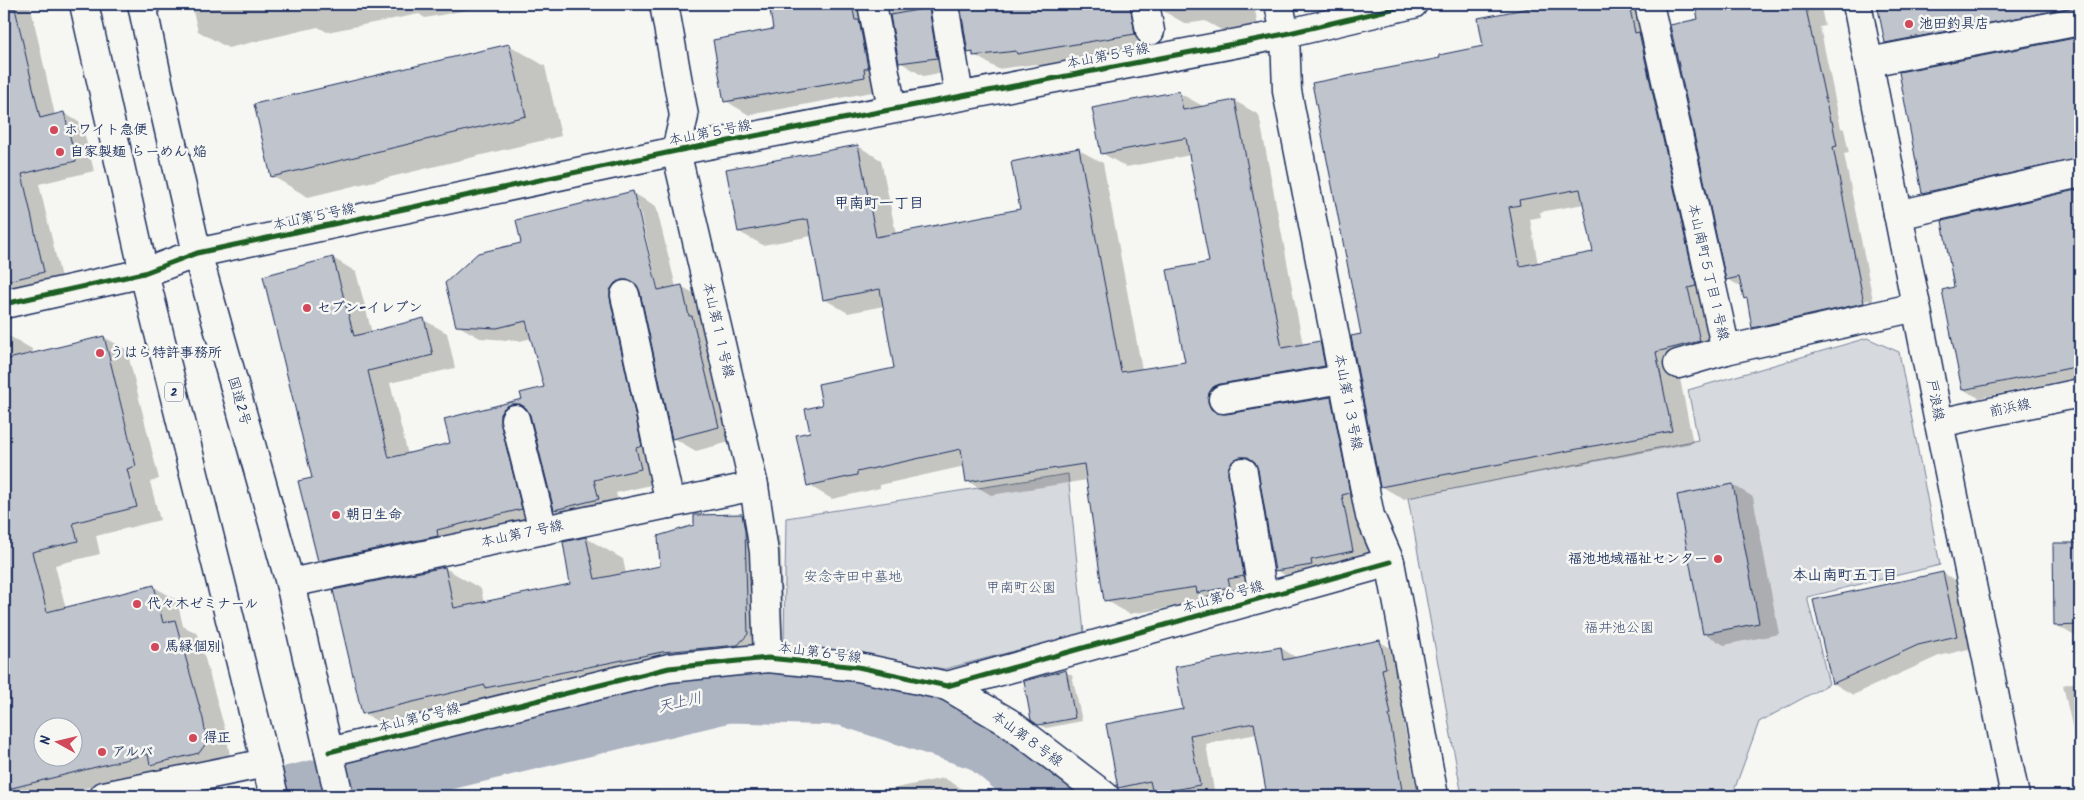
<svg xmlns="http://www.w3.org/2000/svg" width="2084" height="800" viewBox="0 0 2084 800" font-family="Kalam,'Klee One',sans-serif">
  <style>
    .green { fill: #d6d9dd; stroke: #78849e }
    .shadow { fill: #0003; fill-rule: evenodd }
    .lines { fill: none; stroke-linecap: round; stroke-linejoin: round }
    .river { stroke: #abb2c0; stroke-width: 61 }
    .building { fill: #c0c4cd; stroke: #1b2f5e; fill-rule: evenodd }
    .minor-casing { stroke: #1b2f5e; stroke-width: 31 }
    .highway-casing { stroke: #1b2f5e; stroke-width: 31 }
    .minor { stroke: #f6f6f2; stroke-width: 28 }
    .highway { stroke: #f6f6f2; stroke-width: 28 }
    .cycleway-casing { stroke: #f6f6f2; stroke-width: 8 }
    .cycleway { stroke: #1b5e20; stroke-width: 5 }
    .poi-dot { fill: #d1495b; stroke: #f6f6f2; stroke-width: 2 }
    .labels { text-anchor: middle; dominant-baseline: central; stroke-width: 5; stroke-linejoin: round; paint-order: stroke }
    .shield { fill: #f6f6f2; stroke: #5d6b8a; stroke-width: 1 }
    .shield-label { font-size: 12px; font-weight: bold; fill: #1b2f5e }
    .poi-label { font-size: 14px; font-weight: bold; fill: #1b2f5e; stroke: #f6f6f2; text-anchor: start }
    .street-label { font-size: 14px; fill: #1b2f5e; stroke: #f6f6f2 }
    .park-label { font-size: 14px; fill: #405177; stroke: #f6f6f2 }
    .neighbourhood-label { font-size: 15px; font-weight: bold; fill: #1b2f5e; stroke: #f6f6f2 }
    .water-label { font-size: 15px; font-style: italic; fill: #46567b; stroke: #f6f6f2 }
  </style>
  <rect width="100%" height="100%" fill="#f6f6f2"/>
  <filter id="ink" filterUnits="userSpaceOnUse"><feTurbulence type="fractalNoise" baseFrequency=".02" numOctaves="2"/><feDisplacementMap in="SourceGraphic" scale="10" xChannelSelector="R" yChannelSelector="G"/><feConvolveMatrix kernelMatrix="1 2 1 2 8 2 1 2 1" color-interpolation-filters="sRGB"/></filter>
  <g filter="url(#ink)">
    <g class="green">
      <polygon points="1867,338 1899,352 1940,565 1807,597 1829,684 1759,722 1732,796 1462,796 1408,498 1698,440 1688,390"/>
      <polygon points="1068,474 1084,633 945,669 862,657 784,643 786,518"/>
    </g>
    <g class="shadow">
      <polygon points="4,4 30,4 55,115 64,113 82,124 94,171 39,184 62,282 4,295"/>
      <polygon points="191,4 471,4 472,9 425,18 419,14 327,32 318,27 228,48 198,31"/>
      <polygon points="770,4 888,4 885,5 888,89 749,115 726,101 775,30"/>
      <polygon points="889,4 960,4 957,5 959,70 923,76 900,62"/>
      <polygon points="961,4 1161,4 1158,5 1152,21 1157,47 1041,66 1036,64 998,69 969,52"/>
      <polygon points="1161,4 1254,4 1258,27 1227,33 1205,21 1186,24 1163,11"/>
      <path d="M1557,4H1647L1721,353L1677,364L1693,443L1403,499L1381,486L1362,335L1441,59L1484,47L1479,19ZM1584,204L1594,253L1538,264L1530,219L1541,217L1540,212Z"/>
      <path d="M1696,4H1820L1825,26L1820,27L1841,128L1844,129L1849,153L1844,154L1875,310L1766,334L1754,327L1748,300L1745,298L1742,286H1740L1727,279ZM1869,300L1870,303L1762,327V324Z"/>
      <polygon points="1879,4 2080,4 2080,16 1901,51 1886,42"/>
      <polygon points="2080,38 2080,168 1939,201 1924,193 1901,73"/>
      <polygon points="509,45 545,66 561,136 308,197 272,176"/>
      <polygon points="1179,93 1203,106 1235,101 1259,115 1303,345 1320,343 1343,356 1348,379 1232,407 1231,415 1331,398 1354,412 1376,564 1300,584 1276,570 1260,472 1252,480 1267,590 1214,601 1129,614 1106,600 1087,480 991,495 967,481 965,466 880,485 880,488 832,499 808,485 811,433 824,406 895,369 884,306 848,313 824,299 812,236 763,245 739,232 858,146 881,160 896,234 1022,210 1079,150 1103,163 1142,370 1186,363 1211,263 1191,155 1126,167 1102,153"/>
      <polygon points="2080,190 2080,377 1979,398 1964,390 1956,288 1943,222"/>
      <path d="M633,193L656,206L676,287L681,286L704,299L741,439L696,451L673,438L642,294L638,296L664,482L616,493L621,512L578,523L555,510L532,418L527,421L544,522L342,574L319,560L314,479L333,258L356,272L372,333L424,320L447,333L455,368L390,383L408,455L451,444L446,420L523,400L546,388L532,338L520,341L480,338L457,325L523,244ZM636,208H639L660,296L658,297Z"/>
      <path d="M9,336L32,349L33,354L104,337L127,350L159,479L150,482L160,520L96,536L100,554L55,565L66,609L154,587L177,600L183,626L198,634L226,733L230,756L222,766L175,778L160,770L53,796H4V337ZM42,728H72V758H42Z"/>
      <polygon points="1733,485 1753,497 1779,634 1724,645 1704,633"/>
      <polygon points="742,515 779,536 781,553 784,655 399,734 363,713 445,568 481,589 484,603 572,585 586,538 623,559 626,574 661,567"/>
      <polygon points="2054,544 2080,544 2080,639 2056,625"/>
      <polygon points="1943,573 1963,585 1977,647 1939,656 1853,695 1833,683"/>
      <polygon points="1380,642 1396,651 1407,724 1404,724 1416,786 1420,789 1421,796 1268,796 1257,734 1206,744 1215,796 1154,796 1154,792 1135,796 1119,787 1184,710 1281,648 1297,658"/>
      <polygon points="1065,672 1072,675 1082,721 1046,728 1038,724"/>
      <polygon points="2080,681 2080,763 2063,685"/>
      <polygon points="944,778 969,793 969,796 858,796"/>
    </g>
    <g class="lines">
      <polyline class="river" points="293,796 727,692 844,695 984,741 1051,796"/>
    </g>
    <g class="building">
      <polygon points="769,4 852,4 855,20 859,20 868,68 864,69 865,77 724,102 713,40 773,29"/>
      <polygon points="960,4 1130,4 1135,34 1017,54 1016,51 973,56 973,52 968,53"/>
      <path d="M1551,4H1629L1635,33L1639,32L1696,286L1688,288L1700,341L1656,352L1672,431L1380,487L1351,336L1361,334L1312,83L1440,58L1439,55L1483,46L1478,18ZM1580,189L1593,252L1520,266L1509,207L1520,205L1519,200Z"/>
      <polygon points="1695,4 1805,4 1830,121 1832,121 1837,146 1833,147 1864,303 1752,328 1747,298 1744,299 1739,277 1726,280 1670,25 1698,19"/>
      <polygon points="1877,4 2080,4 2080,6 1885,43"/>
      <polygon points="15,8 40,118 64,112 76,161 22,174 44,272 4,282 4,9"/>
      <polygon points="929,8 937,58 899,63 890,15"/>
      <polygon points="2080,37 2080,158 1922,193 1899,72"/>
      <polygon points="509,44 526,116 271,177 254,104"/>
      <polygon points="1179,91 1183,110 1235,100 1282,348 1320,341 1325,366 1220,384 1213,387 1209,393 1208,402 1211,409 1217,413 1226,414 1331,397 1350,493 1342,495 1353,551 1311,560 1312,565 1275,571 1258,470 1255,462 1248,457 1240,457 1234,460 1229,466 1228,474 1244,576 1228,579 1230,587 1197,593 1196,587 1104,601 1084,464 966,482 961,449 857,472 857,475 807,486 796,435 810,432 805,409 822,405 818,384 894,368 880,289 823,300 808,219 738,232 726,169 858,145 876,237 1020,209 1011,162 1079,148 1121,372 1185,362 1167,270 1209,262 1186,138 1101,154 1092,108"/>
      <polygon points="2080,189 2080,366 1962,390 1942,290 1954,287 1942,221"/>
      <polygon points="633,191 658,290 682,285 689,316 692,316 719,427 672,439 640,292 637,285 630,280 621,280 615,283 610,290 610,298 642,446 636,448 641,469 594,480 599,499 554,510 530,415 526,408 520,404 511,404 504,408 500,414 500,422 522,509 437,530 438,536 318,561 298,481 312,478 263,276 333,257 354,336 424,318 433,355 368,371 389,458 450,443 444,419 522,399 520,393 544,387 526,321 497,328 456,326 445,283 478,253 521,243 516,220"/>
      <path d="M104,336L136,466L127,469L137,507L73,523L78,541L32,552L47,612L154,585L163,623L175,620L203,719L207,742L199,753L150,765L148,754L4,790V360ZM42,728H72V758H42Z"/>
      <polygon points="1733,484 1759,623 1703,634 1677,495"/>
      <polygon points="742,514 745,531 748,634 738,645 662,652 485,688 485,685 362,714 333,590 445,567 454,608 570,584 563,542 586,537 595,579 660,566 658,536 694,525 694,515"/>
      <polygon points="2053,543 2080,543 2080,625 2054,626"/>
      <polygon points="1943,572 1957,636 1918,645 1832,684 1813,600"/>
      <polygon points="1380,640 1386,668 1382,669 1391,715 1389,715 1403,796 1267,796 1254,723 1190,735 1200,785 1153,794 1150,781 1118,788 1106,724 1183,709 1175,667 1281,647 1283,660"/>
      <polygon points="1066,670 1075,718 1038,725 1031,720 1024,681"/>
    </g>
    <g class="lines">
      <g class="minor-casing">
        <g id="minor">
          <polyline points="664,4 684,116 676,151 754,486 764,552 768,658"/>
          <polyline points="872,4 892,109"/>
          <polyline points="944,4 959,96"/>
          <polyline points="1145,4 1150,31"/>
          <polyline points="1279,4 1285,34 1287,91 1370,516 1390,562 1434,796"/>
          <polyline points="1649,4 1726,350 1916,307"/>
          <polyline points="1857,4 1939,423 2015,796"/>
          <polyline points="1869,62 2080,21"/>
          <polyline points="1898,215 2080,173"/>
          <polyline points="625,295 670,504"/>
          <polyline points="4,304 144,273 197,253 676,151 1285,34 1413,4"/>
          <polyline points="1678,364 1726,350"/>
          <polyline points="1223,399 1343,379"/>
          <polyline points="515,419 543,530"/>
          <polyline points="1939,423 2080,393"/>
          <polyline points="1243,472 1263,597"/>
          <polyline points="290,583 754,486"/>
          <polyline points="947,686 1008,722 1105,796"/>
          <polyline points="329,752 669,668 768,658 858,667 947,686 1390,562"/>
          <polyline points="104,796 266,763"/>
        </g>
      </g>
      <g class="highway-casing">
        <g id="highway">
          <polyline points="84,4 144,273 274,796"/>
          <polyline points="142,4 160,91 197,253 290,583 339,796"/>
        </g>
      </g>
      <use href="#minor" class="minor"/>
      <use href="#highway" class="highway"/>
      <g class="cycleway-casing">
        <g id="cycleway">
          <polyline points="4,304 144,273 197,253 676,151 1285,34 1413,4"/>
          <polyline points="329,752 669,668 768,658 858,667 947,686 1390,562"/>
        </g>
      </g>
      <use href="#cycleway" class="cycleway"/>
    </g>
  </g>
  <g class="poi-dot">
    <circle cx="1909" cy="24" r="5"/>
    <circle cx="54" cy="130" r="5"/>
    <circle cx="60" cy="152" r="5"/>
    <circle cx="307" cy="308" r="5"/>
    <circle cx="100" cy="353" r="5"/>
    <circle cx="336" cy="515" r="5"/>
    <circle cx="1718" cy="559" r="5"/>
    <circle cx="137" cy="604" r="5"/>
    <circle cx="155" cy="647" r="5"/>
    <circle cx="193" cy="738" r="5"/>
    <circle cx="102" cy="752" r="5"/>
  </g>
  <g class="labels">
    <rect class="shield" x="165" y="382.5" width="18" height="19" rx="4"/>
    <g class="shield-label">
      <text x="174" y="392">2</text>
    </g>
    <g class="poi-label">
      <text x="1919" y="24">池田釣具店</text>
      <text x="64" y="130">ホワイト急便</text>
      <text x="70" y="152">自家製麺 らーめん 焔</text>
      <text x="317" y="308">セブン-イレブン</text>
      <text x="110" y="353">うはら特許事務所</text>
      <text x="346" y="515">朝日生命</text>
      <text x="1708" y="559" text-anchor="end">福池地域福祉センター</text>
      <text x="147" y="604">代々木ゼミナール</text>
      <text x="165" y="647">馬縁個別</text>
      <text x="203" y="738">得正</text>
      <text x="112" y="752">アルバ</text>
    </g>
    <g class="street-label">
      <text transform="translate(1108 56) rotate(-11)">本山第５号線</text>
      <text transform="translate(710 133) rotate(-11)">本山第５号線</text>
      <text transform="translate(314 217) rotate(-12)">本山第５号線</text>
      <text transform="translate(1708 272) rotate(77)">本山南町５丁目１号線</text>
      <text transform="translate(718 330) rotate(77)">本山第１１号線</text>
      <text transform="translate(1935 400) rotate(79)">戸浪線</text>
      <text transform="translate(239 401) rotate(74)">国道2号</text>
      <text transform="translate(1348 402) rotate(79)">本山第１３号線</text>
      <text transform="translate(2010 408) rotate(-12)">前浜線</text>
      <text transform="translate(522 534) rotate(-12)">本山第７号線</text>
      <text transform="translate(1223 597) rotate(-16)">本山第６号線</text>
      <text transform="translate(820 653) rotate(7)">本山第６号線</text>
      <text transform="translate(419 718) rotate(-14)">本山第６号線</text>
      <text transform="translate(1027 739) rotate(36)">本山第８号線</text>
    </g>
    <g class="park-label">
      <text x="853" y="577">安念寺田中墓地</text>
      <text x="1021" y="588">甲南町公園</text>
      <text x="1619" y="628">福井池公園</text>
    </g>
    <g class="neighbourhood-label">
      <text x="879" y="204">甲南町一丁目</text>
      <text x="1845" y="576">本山南町五丁目</text>
    </g>
    <g class="water-label">
      <text transform="translate(680 703) rotate(-13)">天上川</text>
    </g>
  </g>
  <rect width="2084" height="800" fill="none" stroke="#f6f6f2" stroke-width="20"/>
  <rect x="10" y="10" width="2064" height="780" fill="none" stroke="#1b2f5e" stroke-width="2" filter="url(#ink)"/>
  <g transform="translate(58 742) rotate(278)"><circle r="24" fill="#f6f6f2" stroke="#9ea6b7"/>
  <path d="M0-4L9 19L0 12L-9 19Z" fill="#d1495b"/>
  <text y="-8" font-size="14" font-weight="bold" text-anchor="middle" fill="#1b2f5e">N</text>
  </g>
</svg>
